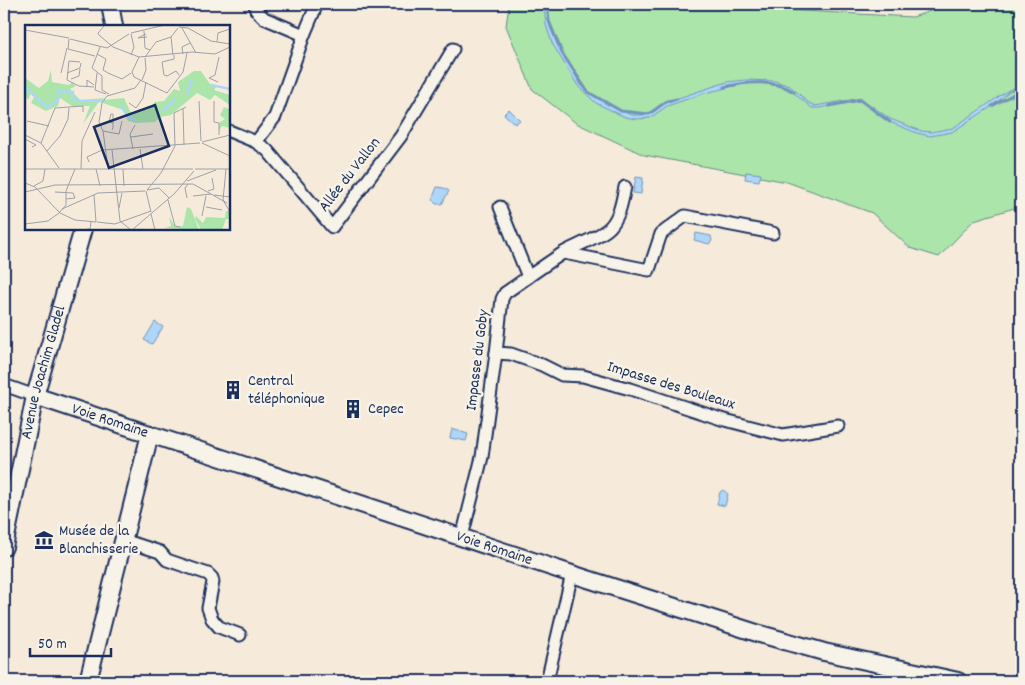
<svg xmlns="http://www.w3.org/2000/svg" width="1025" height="685" viewBox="0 0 1025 685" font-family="Dekko,sans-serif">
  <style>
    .green { fill: #abe5aa; stroke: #638a84 }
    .water { fill: #aed6f8; stroke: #7393ba }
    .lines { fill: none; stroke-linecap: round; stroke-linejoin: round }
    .stream { stroke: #7393ba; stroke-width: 3 }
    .street-casing { stroke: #1b2f5e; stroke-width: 15 }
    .secondary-casing { stroke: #1b2f5e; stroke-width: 20 }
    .street { stroke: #f7f3e8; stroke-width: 11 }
    .secondary { stroke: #f7f3e8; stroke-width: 16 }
    .labels { text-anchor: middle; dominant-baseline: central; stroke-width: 5; stroke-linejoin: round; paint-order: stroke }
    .street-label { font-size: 16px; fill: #1b2f5e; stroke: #f7f3e8 }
    .poi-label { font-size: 16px; fill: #1b2f5e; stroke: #f7f3e8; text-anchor: start }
    .inset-river { fill: none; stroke: #aed6f8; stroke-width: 2.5 }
    .inset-road { fill: none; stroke: #9ea0a8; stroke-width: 1 }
    .view { fill: #1b2f5e; fill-opacity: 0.15; stroke: #1b2f5e; stroke-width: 2.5 }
    .inset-edge { fill: none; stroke: #1b2f5e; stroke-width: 2.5 }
  </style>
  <rect width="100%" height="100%" fill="#f6ebda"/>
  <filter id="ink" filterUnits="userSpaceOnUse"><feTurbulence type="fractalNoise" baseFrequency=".02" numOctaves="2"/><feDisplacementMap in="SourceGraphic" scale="10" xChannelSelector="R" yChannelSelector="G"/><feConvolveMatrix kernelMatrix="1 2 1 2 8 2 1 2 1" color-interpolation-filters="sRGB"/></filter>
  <g filter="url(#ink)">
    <polygon class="green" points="509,4 674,4 913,17 950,4 1021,4 1021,206 974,220 939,257 910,248 872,213 787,182 644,155 576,123 532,89 506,26"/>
    <g class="water">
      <polygon points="544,4 547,4 550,27 557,44 581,85 603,102 619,110 632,115 646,115 655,111 666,102 727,82 746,80 775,81 790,86 809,103 815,106 861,98 890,119 921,131 931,132 953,128 1007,91 1014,88 1021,87 1021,89 1009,91 994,105 952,132 930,136 917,133 887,121 860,100 819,108 812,108 788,88 763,83 747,83 705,93 667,106 650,118 636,119 625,117 596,103 578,86 552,43 546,25"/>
      <polygon points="509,109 520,120 515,124 504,114"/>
      <polygon points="746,172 761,174 759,181 745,179"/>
      <polygon points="636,177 643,178 641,194 633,193"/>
      <polygon points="437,187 444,188 449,191 442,204 436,204 432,200"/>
      <polygon points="696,233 711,236 712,241 709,244 694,240"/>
      <polygon points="155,322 163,327 152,344 144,340"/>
      <polygon points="452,429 468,434 466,441 450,438"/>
      <polygon points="723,490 728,494 725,506 717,504 720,492"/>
    </g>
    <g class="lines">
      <g class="stream">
        <polyline points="547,4 549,21 562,53 588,92 621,111 649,114 667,101 677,99"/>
        <path d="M724,87C745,82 776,79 794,92"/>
        <polyline points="829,106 860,100 890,122"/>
        <polyline points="992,106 1021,90"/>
      </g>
      <g class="street-casing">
        <g id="street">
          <polyline points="255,4 256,10 264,18 304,35"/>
          <polyline points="229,131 256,142 267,150 332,227 401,136 453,49"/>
          <polyline points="256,142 275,117 304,35 317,4"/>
          <polyline points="500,207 528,277"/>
          <polyline points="564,253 649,270 661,234 685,216 773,233"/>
          <polyline points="496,353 511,354 542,365 562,375 583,376 630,389 721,419 783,435 838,426"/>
          <polyline points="4,385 35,396"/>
          <path d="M462,537L482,457L496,353L502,299L505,293C524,280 543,266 563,253C575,246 602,236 610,227C620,216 622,201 625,187"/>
          <polyline points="123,540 160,552 167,560 208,574 212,578 213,582 208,608 212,619 219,627 240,635"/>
          <polyline points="547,681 572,574"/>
        </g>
      </g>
      <g class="secondary-casing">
        <g id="secondary">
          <polyline points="110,4 114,26"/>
          <path id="s1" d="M35,396L572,574L760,634L824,652L958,681"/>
          <path id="s2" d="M4,547L35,396L83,229"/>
          <polyline points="88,681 150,434"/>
        </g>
      </g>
      <use href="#street" class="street"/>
      <use href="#secondary" class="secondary"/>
    </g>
  </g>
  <defs>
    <g id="building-bare" transform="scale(1.5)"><path d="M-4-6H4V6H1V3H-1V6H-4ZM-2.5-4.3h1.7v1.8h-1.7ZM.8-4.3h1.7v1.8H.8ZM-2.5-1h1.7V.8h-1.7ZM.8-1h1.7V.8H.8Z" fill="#1b2f5e" stroke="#f7f3e8" stroke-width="2.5" paint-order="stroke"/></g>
    <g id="museum-bare" transform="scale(1.5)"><path d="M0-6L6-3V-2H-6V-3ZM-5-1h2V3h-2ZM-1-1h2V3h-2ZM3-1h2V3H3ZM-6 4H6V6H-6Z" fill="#1b2f5e" stroke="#f7f3e8" stroke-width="2.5" paint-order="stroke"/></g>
  </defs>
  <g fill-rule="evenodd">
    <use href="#building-bare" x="233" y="390"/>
    <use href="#building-bare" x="353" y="409"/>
    <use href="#museum-bare" x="44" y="540"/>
  </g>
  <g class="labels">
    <g class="street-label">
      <text transform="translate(350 175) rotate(-52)">Allée du Vallon</text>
      <text transform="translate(478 360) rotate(-83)">Impasse du Goby</text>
      <text stroke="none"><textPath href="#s2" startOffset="179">Avenue Joachim Gladel</textPath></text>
      <text transform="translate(671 386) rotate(17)">Impasse des Bouleaux</text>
      <text stroke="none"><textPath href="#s1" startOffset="79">Voie Romaine</textPath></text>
      <text stroke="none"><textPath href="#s1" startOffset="484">Voie Romaine</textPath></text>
    </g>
    <g class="poi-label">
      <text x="248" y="381">Central<tspan x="248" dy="18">téléphonique</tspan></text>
      <text x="368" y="409">Cepec</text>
      <text x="59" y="531">Musée de la<tspan x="59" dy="18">Blanchisserie</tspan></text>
    </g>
  </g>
  <g transform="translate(25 25)">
    <rect width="205" height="205" fill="#f6ebda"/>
    <path d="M26,45L27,57L44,60L47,57L51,61L45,64L55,75L81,73L73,78L58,99L65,81H47L35,73L33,81L21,86L6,78L10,70L6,68L3,75L0,71V53L14,63L23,56ZM169,46H176L185,59L192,61L189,65L205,70V80L190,70L185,75L172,68L146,90L135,92L130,97L111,98L103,96L98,85L78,78L79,75L99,73L106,88L123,84L130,77L139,76L149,64L155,66L153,57ZM199,82L204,84L205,103L197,101L194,106V98L200,94L195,90ZM162,182L166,184L174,205L140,203L146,201L144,192L150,201H158ZM201,186H204L205,194H201L197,205H176L170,194L171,191L178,198L181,192L200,193Z" fill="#abe5aa"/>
    <path class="inset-river" d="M186,60L205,64M0,62L21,82L32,77L34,66L48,67L47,73L55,76H78M162,69L167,54M95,80L104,93L110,95M138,86L151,74"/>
    <path class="inset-road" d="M80,0L73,8L74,10L88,22L114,32L167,27L190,29L205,22M154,2L163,3L186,16L205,19M157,3L171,28M0,5L44,13M119,6L120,23L125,25M106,8L140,0M106,9L109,22L106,30M121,9L113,13L122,12M146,12L148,30M44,14L43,24L70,31M45,14L82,23L104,9M192,17L193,8L205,4M75,22L67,43L77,51V65L84,69M72,29L81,34L78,45L83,48L97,54L106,48M158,29L157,22L165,18M149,30V34L137,37L139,50L142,51L151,46L154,50M114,32L107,47L109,52L142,68L158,47L162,28M120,32L131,17L146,12L153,3M55,37L44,36L42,55L54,61L69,62M36,48L42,23M42,48L55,43L56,38M72,48L70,65L81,69M46,54L54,51L55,44M117,55L121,45L120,33M193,57L184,53L190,50L194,32M62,62V55L69,60M174,76L176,116M189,76V97L194,98V110M104,78L111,83L118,73L121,57M158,83L159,120M2,96L24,101M74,97L77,78L82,71L110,63L116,55M74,97L78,106L83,143M87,105L88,103V89H86L84,97L88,98M78,106L94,109L97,96M0,110L16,118L34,143M106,112L128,109M0,114L11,120L7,122M177,117L205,110M16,118L30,83L58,81V87M177,118L205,131M108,124L105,109L110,100M115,124L118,144M87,125L95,196L106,205M22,126L35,111L43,94L44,83M64,137L62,132L77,125L175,118M0,144H168M56,144L57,116L70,87M71,144L75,161M98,144L99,161M170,144H205M201,144L198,175L205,187M162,156L191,145M0,158L10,162L35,188L50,195L71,197M9,161L18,156L20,144M122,165L136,148L150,121L149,88L161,82M122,165L134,163L144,173M121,166L126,187M183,166L189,164L187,153M0,167L30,160L168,159L202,178M30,167L48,168L50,173L41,174M69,170L71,197M189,170L205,172M168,171L186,169M162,173L160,163L163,159M143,175L150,201L155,202M181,182L197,185M94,183L97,168M37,184L73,168L120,166M126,189L130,205M177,191L181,171M72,197L90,199L126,186M0,199L23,196L34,188L41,180V166L50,144M54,205L65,204L66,197M107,205L149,169L169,146"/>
    <path class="view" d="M130,80L144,121L84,143L69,102Z"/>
    <rect width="205" height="205" class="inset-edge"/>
  </g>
  <rect width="1025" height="685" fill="none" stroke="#f7f3e8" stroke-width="20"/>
  <rect x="10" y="10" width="1005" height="665" fill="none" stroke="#1b2f5e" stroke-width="2" filter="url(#ink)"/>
  <path d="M30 648v8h81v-8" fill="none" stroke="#1b2f5e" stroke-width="2.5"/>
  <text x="38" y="648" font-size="15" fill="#1b2f5e" stroke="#f7f3e8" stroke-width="4" paint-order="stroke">50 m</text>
</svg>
